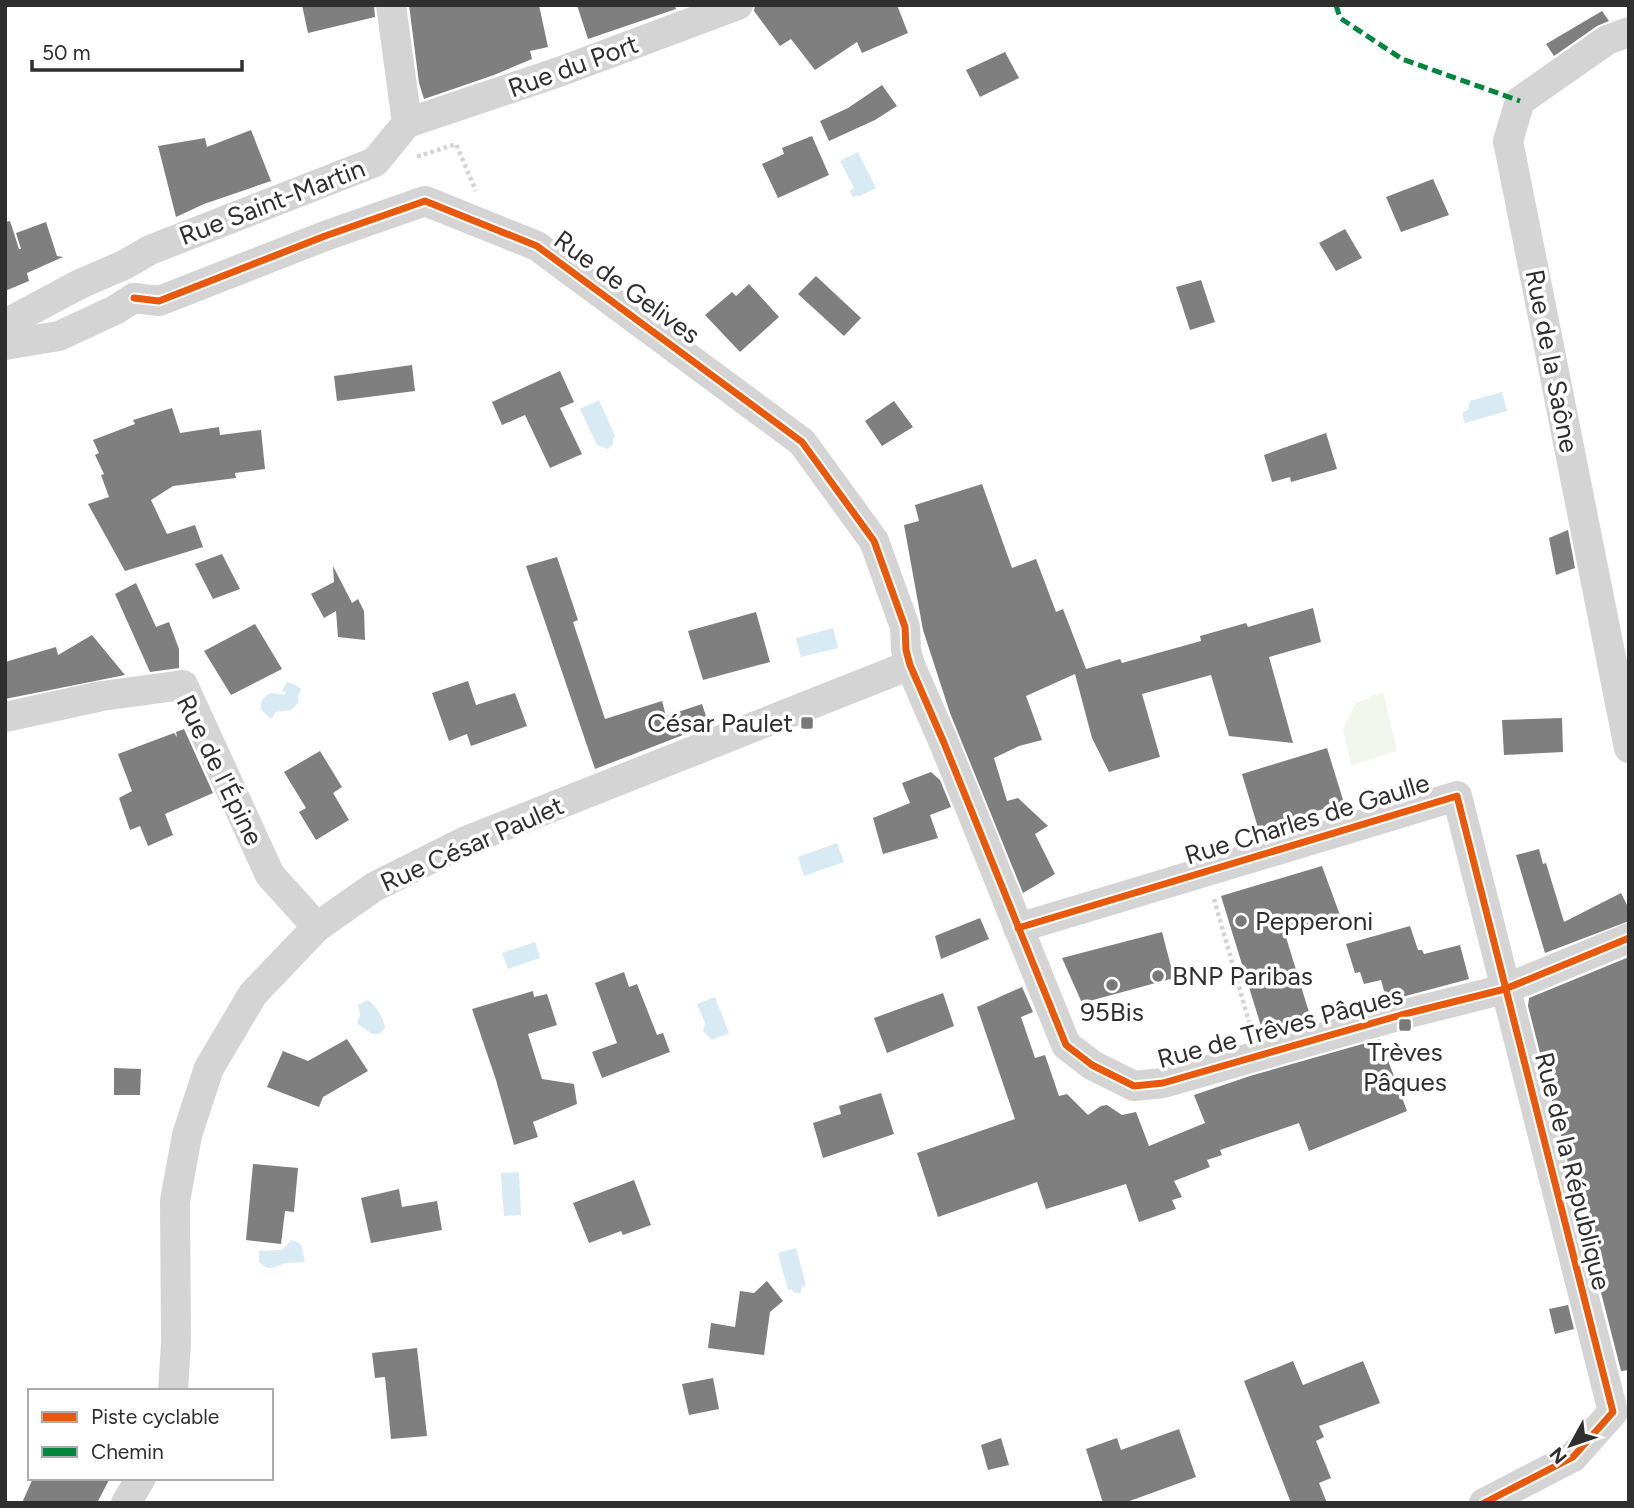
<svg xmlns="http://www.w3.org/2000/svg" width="1634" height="1508" viewBox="0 0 1634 1508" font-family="Figtree,sans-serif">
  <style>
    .green { fill: #f1f5ec }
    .water { fill: #d8eaf3 }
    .building { fill: #7f7f7f }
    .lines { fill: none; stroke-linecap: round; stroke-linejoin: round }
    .path { stroke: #d4d4d4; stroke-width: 4.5; stroke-dasharray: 3.5 3.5; stroke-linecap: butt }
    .minor { stroke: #d4d4d4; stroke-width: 30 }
    .quiet { stroke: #00873e; stroke-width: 5; stroke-dasharray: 10 5; stroke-linecap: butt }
    .cycleway-casing { stroke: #fff; stroke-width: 11 }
    .cycleway { stroke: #e8590c; stroke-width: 7 }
    .poi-dot { fill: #787878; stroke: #fff; stroke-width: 2.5 }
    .labels { text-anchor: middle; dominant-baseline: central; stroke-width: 7; stroke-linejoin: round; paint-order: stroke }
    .street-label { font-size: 26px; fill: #2f2f2f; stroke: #fff }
    .poi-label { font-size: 26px; fill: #2f2f2f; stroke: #fff; text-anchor: start }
  </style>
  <rect width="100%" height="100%" fill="#fff"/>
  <polygon class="green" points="1383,692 1397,751 1351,765 1343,730 1356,703"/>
  <g class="water">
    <polygon points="858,152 876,188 858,197 857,195 853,197 850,191 854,188 840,161"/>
    <polygon points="1502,392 1507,411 1465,423 1462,413 1468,410 1470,401"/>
    <polygon points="599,400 615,436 613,439 613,444 608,449 597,445 580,409"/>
    <polygon points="833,628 838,648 801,657 796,638"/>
    <path d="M287,682L296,685L301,689L298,696L299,702L291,710L276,712L271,719L261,710C260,701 263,696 271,693L285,695L286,692L282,691Z"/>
    <polygon points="837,843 844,862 804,876 798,857"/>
    <polygon points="535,942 540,958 508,969 502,953"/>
    <polygon points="715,997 729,1033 712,1040 703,1031 705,1023 697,1004"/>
    <path d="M367,1000C375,1004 384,1018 385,1028L379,1034H372L357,1023L360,1015L358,1005Z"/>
    <polygon points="519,1172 521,1215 504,1216 501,1173"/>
    <path d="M291,1240L301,1244L305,1262C299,1263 293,1262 287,1263C274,1266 270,1273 259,1262V1251L282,1250Z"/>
    <polygon points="796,1248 806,1285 803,1286 800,1293 795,1293 791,1289 788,1290 778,1253"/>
  </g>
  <g class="building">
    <polygon points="302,5 374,5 375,17 308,33"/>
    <polygon points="409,5 539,5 548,47 530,51 532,59 494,75 424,99 419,83"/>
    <polygon points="577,5 675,5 676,9 588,39"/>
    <polygon points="755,5 897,5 908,33 862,53 857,42 815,70 791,39 780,46 754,11"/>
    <polygon points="1602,11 1609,21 1597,26 1554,56 1546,44"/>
    <polygon points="1005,52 1019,78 980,97 966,70"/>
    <polygon points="882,85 897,106 875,120 829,141 820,121 848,108"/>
    <polygon points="251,130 271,181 204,204 176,217 158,146 205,138 207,147"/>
    <polygon points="812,136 829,175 778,198 762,164 784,154 782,148"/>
    <polygon points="1433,179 1449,215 1401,232 1386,197"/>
    <polygon points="10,221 19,249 21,249 16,233 46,222 57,256 63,257 27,273 29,281 5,291 5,222"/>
    <polygon points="1345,229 1362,258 1336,271 1319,243"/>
    <polygon points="816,276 861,318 844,336 798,294"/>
    <polygon points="1201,280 1215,322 1190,330 1176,287"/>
    <polygon points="749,284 779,317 740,352 705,315 732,292 736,296"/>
    <polygon points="412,365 415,391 337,401 334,376"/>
    <polygon points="560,371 574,402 560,408 582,454 550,468 525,415 502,425 492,402"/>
    <polygon points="894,401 913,427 882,446 865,421"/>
    <polygon points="172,408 180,433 219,427 220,435 261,430 265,469 235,473 236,478 173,486 151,500 167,534 195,525 203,547 125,571 88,504 109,497 101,475 104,474 95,455 99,453 93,440 135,424 133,420"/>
    <polygon points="1326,433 1337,469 1291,482 1290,477 1272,482 1264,455"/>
    <polygon points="982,484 1012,568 1036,559 1056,612 1063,609 1086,669 1120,659 1122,663 1201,641 1200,636 1246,623 1248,627 1313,608 1321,642 1269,657 1293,743 1229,736 1211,675 1142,694 1160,757 1109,772 1092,738 1075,674 1026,696 1042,740 1019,746 994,758 1007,801 1018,798 1048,826 1035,834 1055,874 1023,893 950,713 923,630 904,525 919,521 915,505"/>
    <polygon points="1568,530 1575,568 1556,575 1549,538"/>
    <polygon points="222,554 240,589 213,599 195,564"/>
    <polygon points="557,557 578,620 573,622 605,719 662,701 666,716 702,704 709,725 595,769 526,566"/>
    <polygon points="333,566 352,603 358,599 364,611 365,640 338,637 336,611 324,618 311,594 334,582"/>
    <polygon points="136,583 156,627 169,622 179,649 179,668 150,672 115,594"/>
    <polygon points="756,612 770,662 703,680 688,631"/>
    <polygon points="255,624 282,669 231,695 204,651"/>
    <polygon points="92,635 125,675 5,699 5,662 56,647 58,655"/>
    <polygon points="468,681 476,705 515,693 527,726 471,746 467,734 449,741 432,693"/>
    <polygon points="1562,718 1563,752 1504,755 1502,720"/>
    <polygon points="184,729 213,793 165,814 173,835 148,846 140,826 130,830 119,798 132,791 118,754 174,733 177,737 176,732"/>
    <polygon points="1327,748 1344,803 1258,828 1242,774"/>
    <polygon points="320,751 342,787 333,793 349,820 316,840 299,812 306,808 284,772"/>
    <polygon points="931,772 940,780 951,807 930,815 938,838 883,854 873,818 910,803 902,783"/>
    <polygon points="1539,849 1543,864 1546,863 1564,922 1621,893 1629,909 1629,921 1545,953 1516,855"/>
    <polygon points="1322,866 1341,918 1285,934 1312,1022 1264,1036 1221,896"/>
    <polygon points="980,918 989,939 941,959 935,936"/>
    <polygon points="1410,926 1418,950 1422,950 1424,954 1460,945 1469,979 1387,1001 1381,980 1364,984 1360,972 1355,973 1346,944"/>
    <polygon points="1162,932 1174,978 1082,1003 1062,958"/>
    <polygon points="1629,957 1629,1370 1621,1371 1528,1006 1529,998"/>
    <polygon points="624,972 629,987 637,984 657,1035 663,1033 670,1052 602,1078 592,1052 617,1043 595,983"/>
    <polygon points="1022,987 1033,1012 1021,1017 1035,1058 1045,1055 1059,1096 1067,1094 1088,1115 1101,1106 1107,1105 1122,1115 1136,1112 1149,1146 1205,1123 1194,1095 1250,1076 1380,1039 1407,1111 1309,1151 1299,1123 1220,1150 1222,1155 1207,1160 1210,1167 1174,1181 1182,1197 1172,1200 1176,1209 1139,1222 1126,1184 1046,1209 1037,1182 938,1217 917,1153 1015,1119 977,1007"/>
    <polygon points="533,991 534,997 547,994 557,1025 528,1034 542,1079 574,1084 577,1104 533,1122 538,1137 514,1145 496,1080 472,1009"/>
    <polygon points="943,993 954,1026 887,1053 874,1018"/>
    <polygon points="347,1039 368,1071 323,1097 319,1107 267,1087 283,1051 308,1061"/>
    <polygon points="114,1068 141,1069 140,1095 114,1095"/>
    <polygon points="881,1093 894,1134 823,1158 813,1123 841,1114 839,1106"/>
    <polygon points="253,1164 298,1168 294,1212 285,1211 281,1244 246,1240"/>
    <polygon points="634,1180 651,1225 623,1235 621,1231 589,1243 573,1203"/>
    <polygon points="399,1189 402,1207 437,1201 442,1230 371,1243 361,1198"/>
    <polygon points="767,1281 783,1301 770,1312 764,1355 708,1348 711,1323 735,1327 740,1291 754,1293"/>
    <polygon points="1568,1305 1574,1329 1555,1334 1549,1309"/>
    <polygon points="417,1348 427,1436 391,1439 385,1377 375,1378 372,1353"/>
    <polygon points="1293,1361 1303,1385 1363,1361 1380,1403 1319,1426 1324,1437 1316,1441 1331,1478 1319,1483 1327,1503 1291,1503 1244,1381"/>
    <polygon points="713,1378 719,1409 689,1415 682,1384"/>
    <polygon points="1179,1429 1196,1477 1124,1503 1103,1503 1086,1449 1117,1438 1121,1450"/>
    <polygon points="1001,1438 1009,1465 988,1470 981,1445"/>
    <polygon points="33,1478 110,1478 97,1503 22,1503"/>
  </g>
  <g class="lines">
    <g class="path">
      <polyline points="419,154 419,156 456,144 476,191"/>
      <polyline points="1214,899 1251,1029"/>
    </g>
    <g class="minor">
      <polyline points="391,5 407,123"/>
      <polyline points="1629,32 1607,40 1520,101 1508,141 1629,748"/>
      <polyline points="407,123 559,72 738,5"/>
      <polyline points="134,298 159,301 325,236 425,201 537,246 802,442 874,541 905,627 906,650 910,665 944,743 1066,1045 1092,1065 1134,1086 1163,1083 1401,1015 1505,989 1629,938"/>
      <polyline points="5,324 80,284 124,265 150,250 375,162 407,123"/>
      <polyline points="5,345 59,336 115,310 134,298"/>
      <polyline points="5,717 102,696 183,685 270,875 317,927"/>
      <polyline points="1018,928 1457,796 1613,1412 1573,1457 1484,1503"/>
      <polyline points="173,1391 176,1343 175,1201 187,1135 209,1068 253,994 317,927 374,887 466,841 910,665"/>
      <polyline points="126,1503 141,1478"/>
    </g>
    <polyline class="quiet" points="1336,5 1340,18 1402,59 1520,101"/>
    <g class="cycleway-casing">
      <g id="cycleway">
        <polyline points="134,298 159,301 325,236 425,201 537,246 802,442 874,541 905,627 906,650 910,665 944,743 1066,1045 1092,1065 1134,1086 1163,1083 1401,1015 1505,989 1629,938"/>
        <polyline points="1018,928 1457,796 1613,1412 1573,1457 1484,1503"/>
      </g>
    </g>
    <use href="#cycleway" class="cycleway"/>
  </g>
  <g class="poi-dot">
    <rect x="800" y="716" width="14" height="14" rx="3.5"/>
    <circle cx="1241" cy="921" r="7"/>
    <circle cx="1158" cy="976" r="7"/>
    <circle cx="1112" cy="985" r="7"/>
    <rect x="1398" y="1018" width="14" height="14" rx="3.5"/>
  </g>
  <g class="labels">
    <g class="street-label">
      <text transform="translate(573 66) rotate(-20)">Rue du Port</text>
      <text transform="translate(272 202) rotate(-21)">Rue Saint-Martin</text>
      <text transform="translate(627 287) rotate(36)">Rue de Gelives</text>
      <text transform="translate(1552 361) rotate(79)">Rue de la Saône</text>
      <text transform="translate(220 770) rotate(64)">Rue de l'Épine</text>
      <text transform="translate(1307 819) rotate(-17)">Rue Charles de Gaulle</text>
      <text transform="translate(472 844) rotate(-24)">Rue César Paulet</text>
      <text transform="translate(1280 1027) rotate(-15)">Rue de Trêves Pâques</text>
      <text transform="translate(1573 1171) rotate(76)">Rue de la République</text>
    </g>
    <g class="poi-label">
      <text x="793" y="723" text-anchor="end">César Paulet</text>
      <text x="1255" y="921">Pepperoni</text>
      <text x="1172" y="976">BNP Paribas</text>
      <text x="1112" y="1012" text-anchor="middle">95Bis</text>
      <text x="1405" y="1052" text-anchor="middle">Trèves<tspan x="1405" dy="30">Pâques</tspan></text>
    </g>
  </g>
  <rect width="1634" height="1508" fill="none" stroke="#2f2f2f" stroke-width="14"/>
  <rect x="28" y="1389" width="245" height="91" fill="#ffffff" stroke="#acacac" stroke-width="2"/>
  <rect x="42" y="1412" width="35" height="10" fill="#e8590c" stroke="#acacac" stroke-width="2"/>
  <text x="91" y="1424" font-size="21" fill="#2f2f2f">Piste cyclable</text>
  <rect x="42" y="1447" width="35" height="10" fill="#00873e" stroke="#acacac" stroke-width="2"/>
  <text x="91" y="1459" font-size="21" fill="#2f2f2f">Chemin</text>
  <g transform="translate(1571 1445) rotate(230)" stroke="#ffffff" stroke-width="5" paint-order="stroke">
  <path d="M0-5L12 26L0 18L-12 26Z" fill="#2f2f2f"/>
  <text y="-10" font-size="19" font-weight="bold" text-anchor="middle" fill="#2f2f2f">N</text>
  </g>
  <path d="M32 60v10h210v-10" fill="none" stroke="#2f2f2f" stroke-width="3.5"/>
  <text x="42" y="60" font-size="21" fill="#2f2f2f" stroke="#ffffff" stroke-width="5" paint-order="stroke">50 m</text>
</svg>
